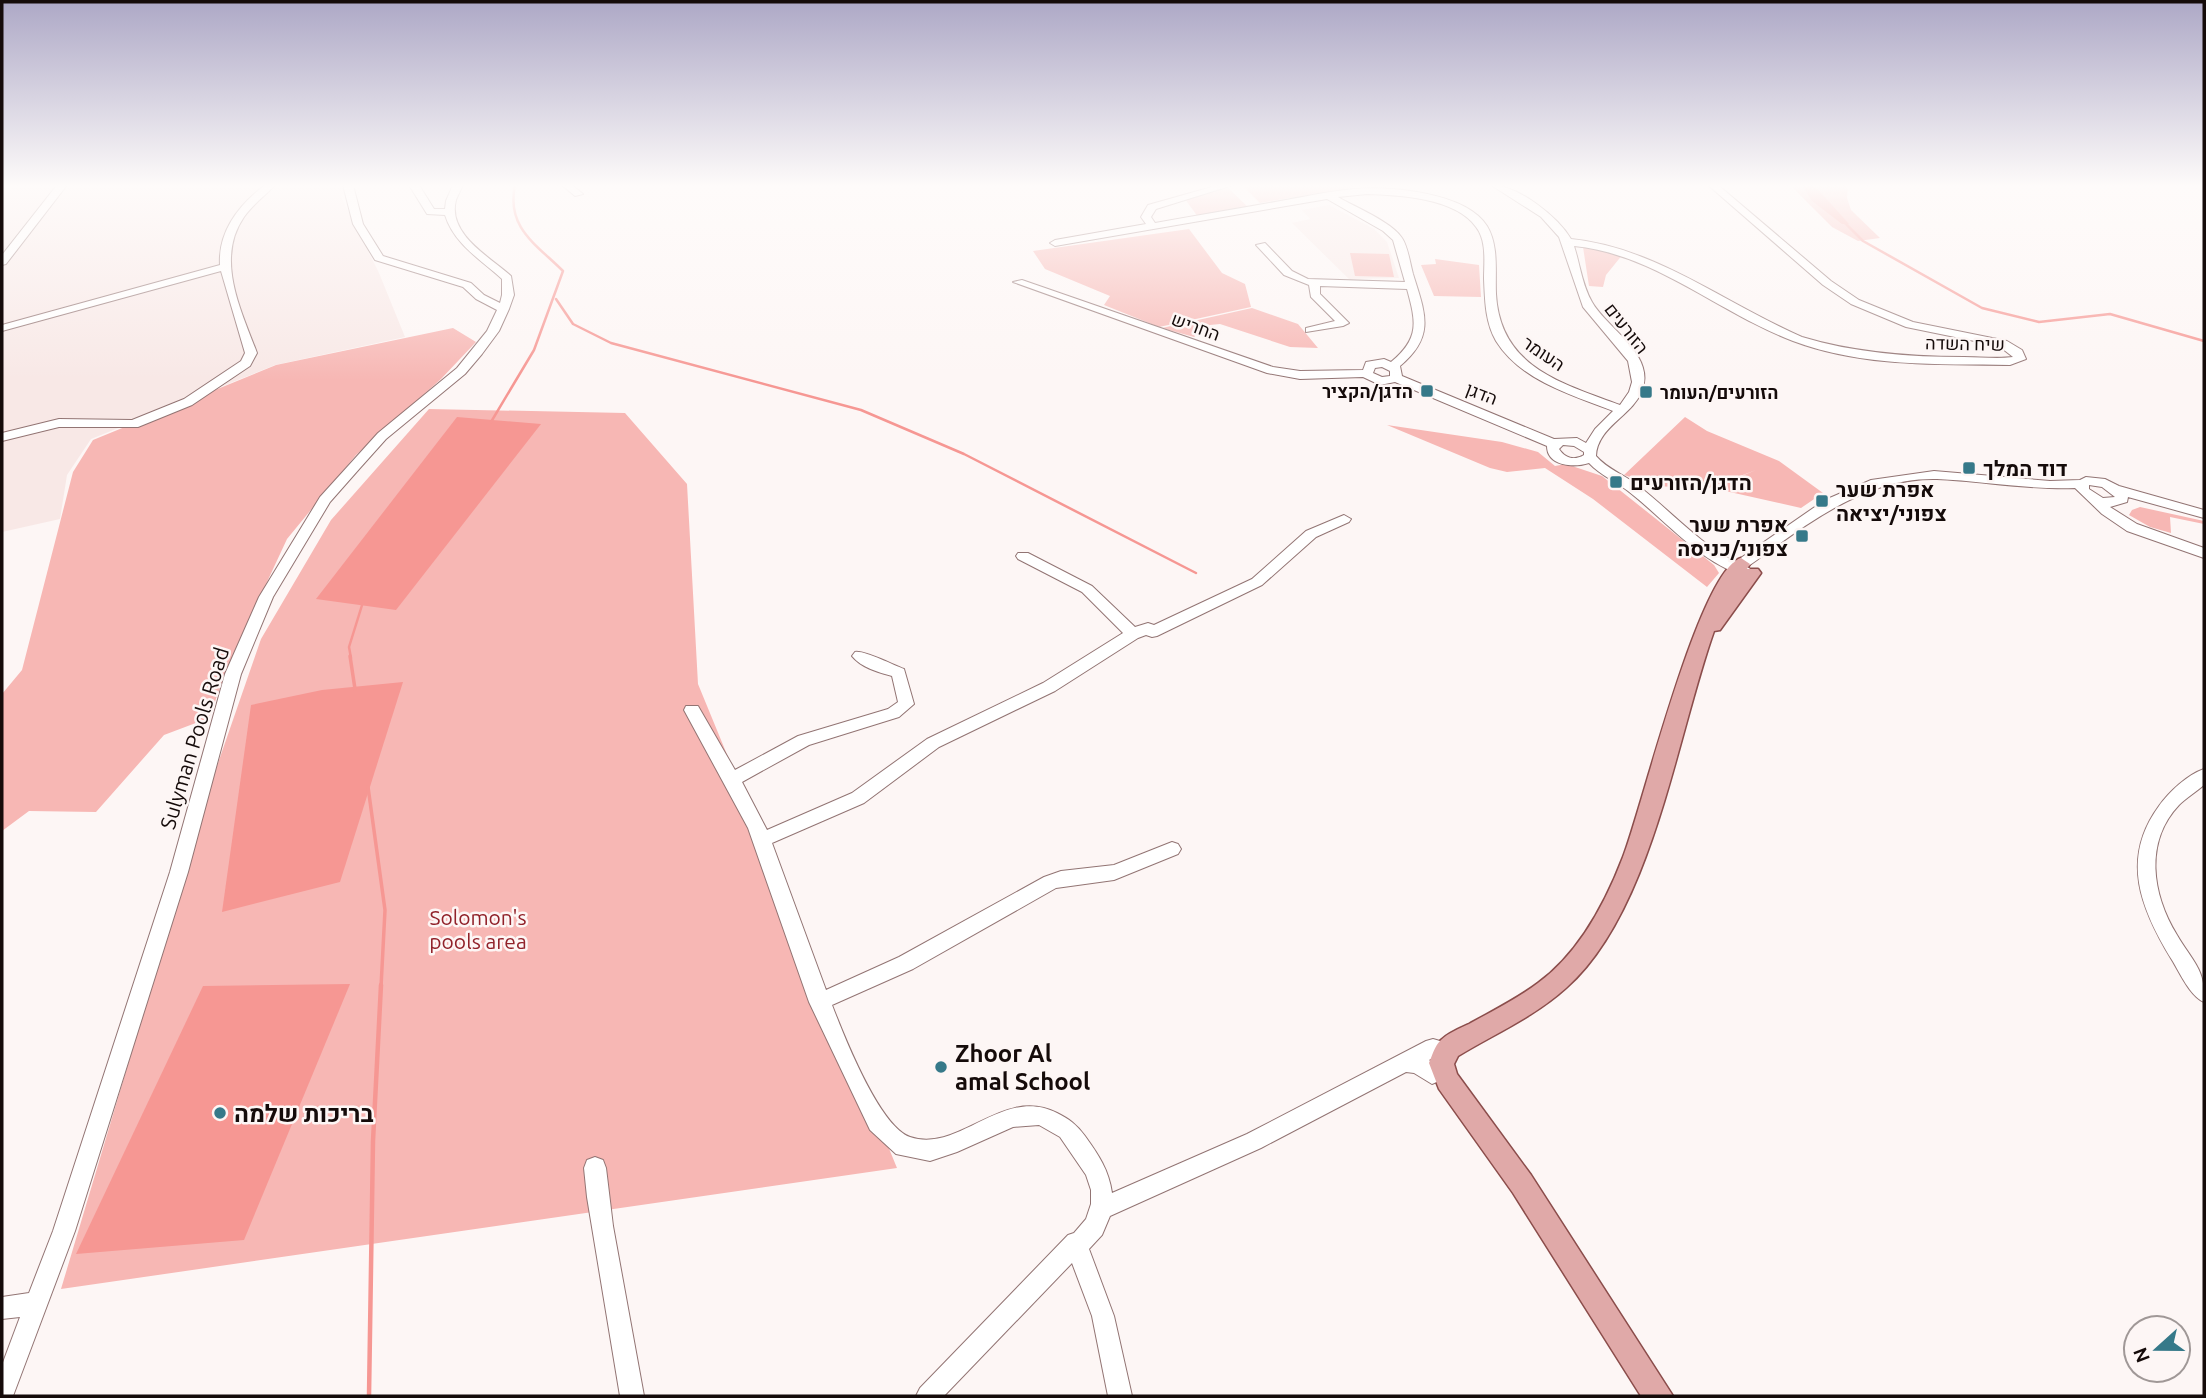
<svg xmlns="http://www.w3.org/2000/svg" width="2206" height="1398" viewBox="0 0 2206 1398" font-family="Ubuntu,Heebo,sans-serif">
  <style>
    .built { fill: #f8e8e6 }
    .green { fill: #f7b7b4 }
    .water { fill: #f69793 }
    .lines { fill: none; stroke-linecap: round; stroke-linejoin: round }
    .stream-far2 { stroke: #f69793; stroke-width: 2.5 }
    .stream-far1 { stroke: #f69793; stroke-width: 3.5 }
    .stream { stroke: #f69793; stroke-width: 4.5 }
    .minor-casing { stroke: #927473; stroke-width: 2 }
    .major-casing { stroke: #8b4d4b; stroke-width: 3 }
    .minor { fill: #fff; fill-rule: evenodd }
    .major { fill: #e0a9a8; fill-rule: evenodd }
    .poi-dot { fill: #367989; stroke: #fdf6f5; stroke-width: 2.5 }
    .labels { text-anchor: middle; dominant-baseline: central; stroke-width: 5; stroke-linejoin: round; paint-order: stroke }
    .far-street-label { font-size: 18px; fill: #150b0a; stroke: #fdf6f5 }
    .far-poi-label { font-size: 18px; font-weight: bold; fill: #150b0a; stroke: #fdf6f5; text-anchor: end }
    .poi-label { font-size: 21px; font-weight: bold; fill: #150b0a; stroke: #fdf6f5; text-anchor: start }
    .street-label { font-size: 21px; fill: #150b0a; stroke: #fdf6f5 }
    .park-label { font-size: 21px; fill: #91222a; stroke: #fdf6f5 }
    .near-poi-label { font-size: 24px; font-weight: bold; fill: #150b0a; stroke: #fdf6f5; text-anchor: start }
  </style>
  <rect width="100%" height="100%" fill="#fdf6f5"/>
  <g class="built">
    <polygon points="2,185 348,185 341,197 379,273 405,337 275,365 91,439 67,475 60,519 2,532"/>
    <polygon points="1329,205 1374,229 1387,242 1399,278 1349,279 1292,223 1310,219 1302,210"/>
  </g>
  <g class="green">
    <polygon points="1242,185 1368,185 1260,203"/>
    <polygon points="1790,185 1848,185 1847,198 1851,210 1880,238 1858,241 1832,227"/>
    <polygon points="1227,187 1249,208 1198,217 1185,199"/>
    <polygon points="1189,229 1222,273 1245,284 1251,307 1159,327 1104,305 1110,296 1045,269 1033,251"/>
    <polygon points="1583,247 1623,254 1606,275 1603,287 1589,286"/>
    <polygon points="1350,253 1389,254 1394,277 1355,276"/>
    <polygon points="1435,259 1479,265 1481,297 1434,296 1421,265 1436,264"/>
    <polygon points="1252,308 1298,324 1318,348 1290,347 1220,324 1210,325 1194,337 1162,328"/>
    <polygon points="453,328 476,342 441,379 356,455 287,539 228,666 209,718 164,735 96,812 29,811 2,831 2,694 22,670 73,472 93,440 276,365"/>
    <polygon points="429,409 625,413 687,484 698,684 897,1168 61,1289 217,766 261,639 331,520"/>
    <polygon points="1685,417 1707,431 1779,461 1823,493 1801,508 1712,488 1756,470 1706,489 1657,486 1624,475"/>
    <polygon points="1387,425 1502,442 1538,452 1555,466 1566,464 1602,476 1714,565 1719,573 1707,587 1593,499 1545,468 1507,472 1490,468"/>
    <polygon points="2140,507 2204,521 2204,524 2170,517 2171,533 2150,527 2129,515 2132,510"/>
  </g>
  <g class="water">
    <polygon points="1802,185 1814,185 1849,224 1842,224 1812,201"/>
    <polygon points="457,417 541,424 396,610 316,599"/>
    <polygon points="403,682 340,882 222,912 251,705 322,690"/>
    <polygon points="350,984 244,1240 76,1254 203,986"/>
  </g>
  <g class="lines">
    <g class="stream-far2">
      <polyline points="1843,221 1863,241 1982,308 2039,322 2110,314 2204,341"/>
      <polyline points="556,299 573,324 611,343 861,410 964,454 1196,573"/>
      <path d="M491,422L534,350L563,271C536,244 506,228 515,185"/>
      <polyline points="351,658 349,647 363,602"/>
    </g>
    <g class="stream-far1">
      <polyline points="350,656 355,689"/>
      <polyline points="368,787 385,910 381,987"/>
    </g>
    <polyline class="stream" points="369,1396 373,1141 381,985"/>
    <g class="minor-casing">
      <g id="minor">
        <polygon points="57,185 67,185 6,264 2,265 2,255"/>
        <path d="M265,185H275C265,196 253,204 244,217C215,259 241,310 257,353L250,366L192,405L138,427H59L2,441V433L59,419L132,420L184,399L241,361L245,353L221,271L2,331V325L220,265C218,231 240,204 265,185Z"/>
        <path d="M343,185H353L363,224L383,256L471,283L484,295L500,303L502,295V279C480,259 454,244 445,215L427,214L409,185H419L434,209H445L446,201L453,185H463C461,189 458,195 456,200C447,234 490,257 511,276L514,295L509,309L499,331L482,354L465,374L386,439L360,468L330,502L273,597L241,674L188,872L75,1231L13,1396H2V1365L20,1317L2,1319V1297L29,1293L53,1231L170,872L225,674L259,597L320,497L378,433L457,368L487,331L497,310L476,299L463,287L375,260L353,224Z"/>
        <polygon points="562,185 572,185 583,194 575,196"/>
        <path d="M1219,185H1233L1156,209L1151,217L1155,223C1199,215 1242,208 1286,200C1308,196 1331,191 1354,189C1389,186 1466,192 1487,226C1499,246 1495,271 1496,294C1500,367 1561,383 1620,405L1629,392L1632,382L1628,361L1583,307L1559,237L1541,217L1491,185C1518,185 1558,217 1571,239C1655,247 1726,304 1802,337C1855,353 1909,357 1964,357C1980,357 1997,359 2013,357L1999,346L1906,327L1851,304L1823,285L1708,185H1718L1831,281L1859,300L1913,322L2007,341L2022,350L2026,359L2010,365C1938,364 1862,367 1793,341C1719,313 1655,254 1574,246C1580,264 1582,285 1592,302C1607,329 1656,354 1642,391C1632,416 1597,427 1596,456C1607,469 1623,474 1636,484C1670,510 1697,542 1735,562L1825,500L1871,480L1934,471L2050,481L2080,480L2086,477L2105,479L2119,486L2204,510V518L2128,497L2127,502L2110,507L2137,524L2204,548V558L2127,531L2102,514L2075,488C2029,490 1983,481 1937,479C1863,477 1804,527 1747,567L1757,573L1750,578C1699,563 1668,522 1628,491C1615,481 1600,475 1589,463C1573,468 1547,466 1547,446L1395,382L1380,385L1363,377L1300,379L1267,373L1013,282L1022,280L1273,367L1300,371L1363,370L1366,362L1384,359L1391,362C1420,338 1416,322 1407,289L1320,286V294L1349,323L1343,326L1306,332V328L1335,321L1311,297L1309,285L1284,275L1256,245L1265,243L1292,271L1308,279L1405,282L1393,240L1383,231L1327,199L1055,246L1050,243L1055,240L1146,224L1141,217L1148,205ZM1367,194C1399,195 1456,198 1476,227C1487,241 1484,262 1484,279C1485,300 1485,322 1496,341C1521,381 1572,395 1613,411L1595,429L1586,443L1577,438L1554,439L1402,376L1400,366C1436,336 1425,313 1413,274C1410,263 1408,247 1402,238C1392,222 1355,207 1338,197ZM1382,367L1390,371V376L1382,377L1373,373L1375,368ZM1563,445L1574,446L1584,452V455C1574,461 1565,458 1559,449ZM2089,485L2102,487L2115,497L2103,498L2089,489Z"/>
        <path d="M1344,515L1351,519L1349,522L1316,537L1262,585L1157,636L1152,637L1146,635L1138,638L1055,691L939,747L864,803L772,843L826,990L899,957L1044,877L1061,871L1114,865L1172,842L1178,844L1181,849L1178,854L1114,880L1056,888L913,969L832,1005C844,1036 879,1126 910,1137C959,1154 1003,1085 1057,1113C1069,1119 1076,1124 1085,1136C1098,1154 1109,1170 1112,1193L1247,1134L1426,1041L1433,1039L1440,1041L1443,1048L1440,1055L1429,1060L1439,1067L1442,1074L1439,1081L1432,1084L1414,1073L1406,1072L1261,1148L1110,1216L1102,1235L1089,1249L1114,1316L1132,1396H1108L1092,1316L1072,1263L944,1396H916L920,1388L1068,1235L1074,1233L1086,1219L1091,1204V1190L1086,1175L1060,1137L1039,1125L1013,1127L957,1152L930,1161L896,1154L870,1130L809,1002L748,828L684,710L686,706H698L735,770L798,736L888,709L898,702L892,676C878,672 862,668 852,656L855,652C864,650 893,665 904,669L914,704L899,717L809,745L742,782L767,830L852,793L927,739L1043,683L1123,633L1082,592L1018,559L1016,556L1018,553H1028L1092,586L1135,627L1148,623L1154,625L1252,579L1306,531Z"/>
        <path d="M2204,769V785C2196,792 2186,798 2179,805C2144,842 2152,894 2177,935C2192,961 2206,969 2204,1002C2190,996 2180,973 2172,960C2141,909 2120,859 2159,806C2169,792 2187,775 2204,769Z"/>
        <polygon points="595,1157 603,1160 606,1168 613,1226 644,1396 620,1396 587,1197 584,1168 587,1160"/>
      </g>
    </g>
    <g class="major-casing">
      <path id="major" d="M1741,558L1750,564L1747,569H1758L1761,573L1720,630L1714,631C1676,738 1652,912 1566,988C1534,1017 1494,1034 1458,1056L1454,1064L1457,1074L1531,1175L1673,1396H1641L1513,1193L1439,1089L1429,1063C1432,1056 1435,1045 1441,1040C1448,1033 1460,1028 1469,1024C1492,1011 1517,999 1538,983C1579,953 1605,904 1623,857C1642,809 1699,570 1741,558Z"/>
    </g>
    <use href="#minor" class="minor"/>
    <use href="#major" class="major"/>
  </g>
  <linearGradient id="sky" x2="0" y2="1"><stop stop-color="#ada8c6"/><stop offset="0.49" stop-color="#fefbfa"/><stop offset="1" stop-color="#fefbfa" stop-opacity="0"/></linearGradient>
  <rect width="2206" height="380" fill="url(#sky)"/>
  <g class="poi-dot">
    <rect x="1420" y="384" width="14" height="14" rx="3.5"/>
    <rect x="1639" y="385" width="14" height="14" rx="3.5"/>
    <rect x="1962" y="461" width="14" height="14" rx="3.5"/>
    <rect x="1609" y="475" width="14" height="14" rx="3.5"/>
    <rect x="1815" y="494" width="14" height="14" rx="3.5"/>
    <rect x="1795" y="529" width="14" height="14" rx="3.5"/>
    <circle cx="941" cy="1067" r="7"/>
    <circle cx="220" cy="1113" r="7"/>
  </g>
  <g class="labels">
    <g class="far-street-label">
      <text transform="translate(1196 326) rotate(20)">החריש</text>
      <text transform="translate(1627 328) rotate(52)">הזורעים</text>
      <text transform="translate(1965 343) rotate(1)">שיח השדה</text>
      <text transform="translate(1544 353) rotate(34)">העומר</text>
      <text transform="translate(1482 393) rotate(21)">הדגן</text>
    </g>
    <g class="far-poi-label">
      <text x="1413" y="391">הדגן/הקציר</text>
      <text x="1660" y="392" text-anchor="start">הזורעים/העומר</text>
    </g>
    <g class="poi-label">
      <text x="1983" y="468">דוד המלך</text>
      <text x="1630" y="482">הדגן/הזורעים</text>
      <text x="1836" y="489">אפרת שער<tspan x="1836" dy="24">צפוני/יציאה</tspan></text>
      <text x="1788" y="524" text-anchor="end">אפרת שער<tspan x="1788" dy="24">צפוני/כניסה</tspan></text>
    </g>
    <g class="street-label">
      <text transform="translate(194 738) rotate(-73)">Sulyman Pools Road</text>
    </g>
    <g class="park-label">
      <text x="478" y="917">Solomon's<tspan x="478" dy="24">pools area</tspan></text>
    </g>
    <g class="near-poi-label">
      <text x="955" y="1053">Zhoor Al<tspan x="955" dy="28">amal School</tspan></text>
      <text x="234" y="1113">בריכות שלמה</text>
    </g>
  </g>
  <rect width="2206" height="1398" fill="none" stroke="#150b0a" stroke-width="7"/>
  <g transform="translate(2157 1349) rotate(249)"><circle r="33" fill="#fdf6f5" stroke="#a09897" stroke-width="2"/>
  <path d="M0-5L12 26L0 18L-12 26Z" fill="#367989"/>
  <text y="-10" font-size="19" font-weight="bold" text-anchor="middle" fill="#150b0a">N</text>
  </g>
</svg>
